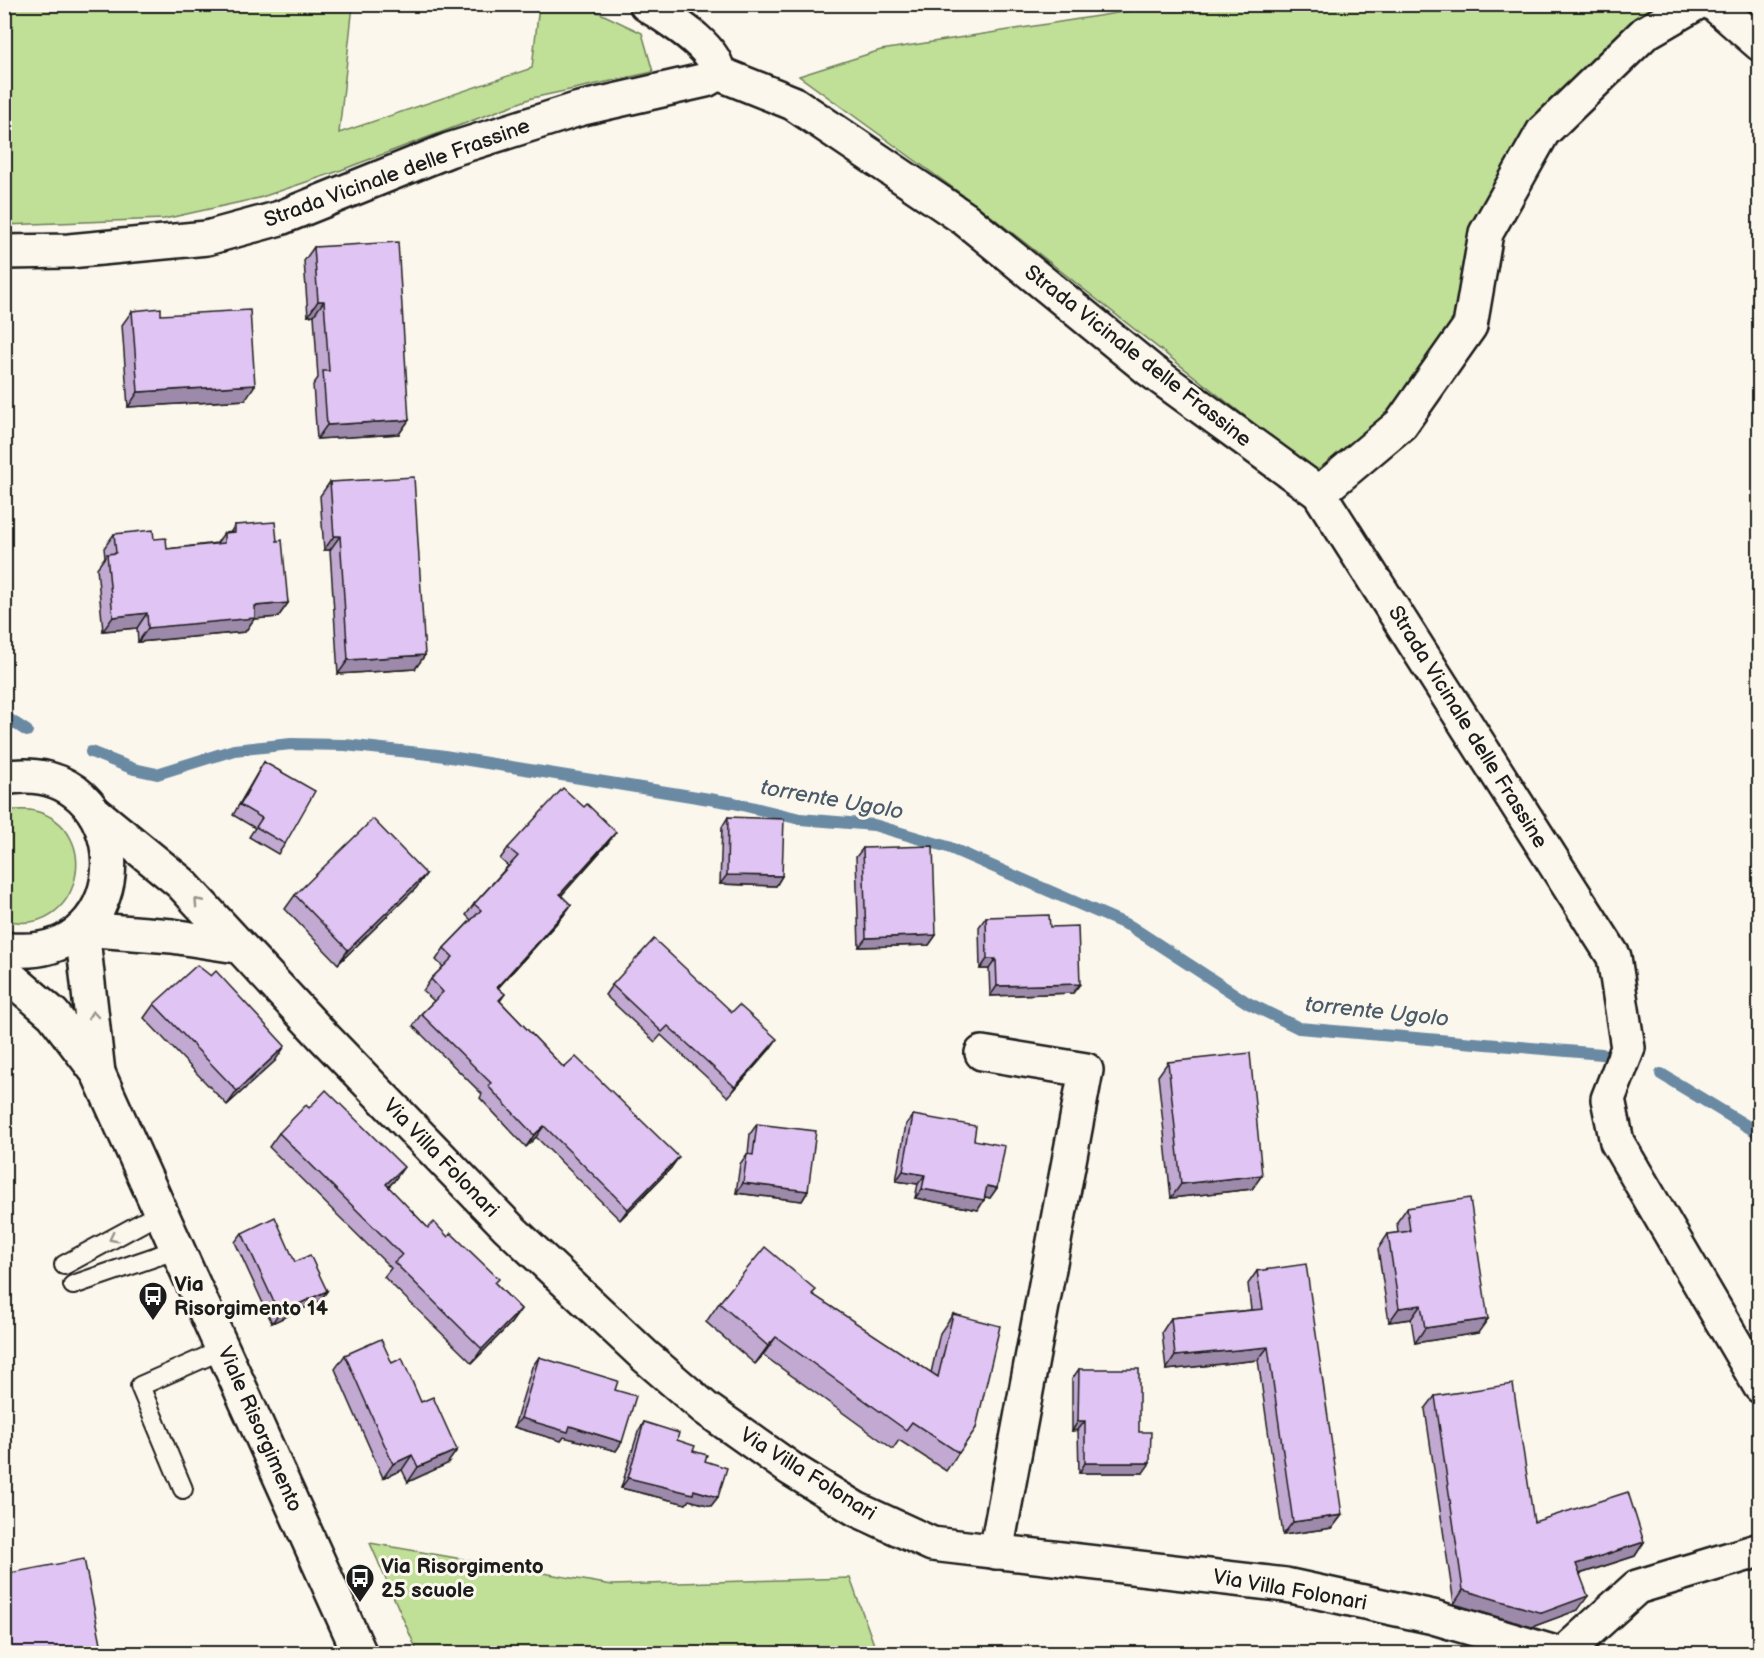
<svg xmlns="http://www.w3.org/2000/svg" width="1764" height="1658" viewBox="0 0 1764 1658" font-family="'Balsamiq Sans',sans-serif">
  <style>
    .green { fill: #c0df97; stroke: #6e7e5a; stroke-width: 1.5 }
    .lines { fill: none; stroke-linecap: round; stroke-linejoin: round }
    .stream { stroke: #6b89a3; stroke-width: 12 }
    .lane-casing { stroke: #1c1c1c; stroke-width: 22 }
    .street-casing { stroke: #1c1c1c; stroke-width: 38 }
    .lane { stroke: #fbf7ec; stroke-width: 18 }
    .street { stroke: #fbf7ec; stroke-width: 33 }
    .wall { fill: #c1a9d1; stroke: #1c1c1c; stroke-width: 1.5 }
    .shaded-wall { fill: #9d89aa; stroke: #1c1c1c; stroke-width: 1.5 }
    .building { fill: #e0c4f3; stroke: #1c1c1c; stroke-width: 1.5 }
    .oneway { stroke: #97948e }
    .labels { text-anchor: middle; dominant-baseline: central; stroke-width: 6; stroke-linejoin: round; paint-order: stroke }
    .street-label { font-size: 21px; fill: #1c1c1c; stroke: #fbf7ec }
    .poi-label { font-size: 21px; font-weight: bold; fill: #1c1c1c; stroke: #fbf7ec; text-anchor: start }
    .water-label { font-size: 22px; font-style: italic; fill: #4a5b6b; stroke: #fbf7ec }
  </style>
  <rect width="100%" height="100%" fill="#fbf7ec"/>
  <filter id="ink" filterUnits="userSpaceOnUse"><feTurbulence type="fractalNoise" baseFrequency=".0167" numOctaves="2"/><feDisplacementMap in="SourceGraphic" scale="12" xChannelSelector="R" yChannelSelector="G"/><feConvolveMatrix kernelMatrix="1 2 1 2 8 2 1 2 1" color-interpolation-filters="sRGB"/></filter>
  <g filter="url(#ink)">
    <g class="green">
      <polygon points="4,5 353,5 339,133 532,68 539,5 583,5 642,33 653,72 532,98 336,172 259,198 164,219 5,225"/>
      <polygon points="1168,5 1661,5 1632,21 1529,123 1472,229 1456,324 1391,414 1318,474 982,209 799,76 881,50"/>
      <path d="M11,810C19,810 28,809 35,811C105,828 81,940 5,920V813Z"/>
      <polygon points="370,1543 612,1585 850,1578 877,1653 418,1653"/>
    </g>
    <g class="lines">
      <g class="stream">
        <polyline points="4,716 27,731"/>
        <polyline points="91,752 134,769 157,774 234,750 291,744 345,745 438,755 734,803 800,819 874,825 948,847 1130,926 1248,1003 1299,1028 1602,1054"/>
        <polyline points="1661,1074 1760,1134"/>
      </g>
      <g class="lane-casing">
        <g id="lane">
          <polyline points="64,1265 162,1212"/>
          <polyline points="73,1285 178,1249"/>
          <polyline points="183,1489 140,1386 224,1349"/>
        </g>
      </g>
      <g class="street-casing">
        <g id="street">
          <path d="M646,4C668,19 716,46 718,73"/>
          <polyline points="1714,4 1760,44"/>
          <polyline points="4,252 69,251 207,238 280,218 449,150 579,109 706,80 718,73 793,103 965,219 1150,370 1319,493 1614,957 1628,1048 1608,1099 1617,1142 1760,1386"/>
          <polyline points="1319,493 1401,424 1470,326 1486,233 1543,132 1645,33 1695,4"/>
          <path d="M4,778C139,753 148,969 4,949"/>
          <polyline points="94,812 181,883 322,1035 508,1227 645,1356 705,1408 791,1469 856,1509 932,1544 1286,1585 1433,1617 1559,1654"/>
          <polyline points="82,929 172,936 237,946"/>
          <polyline points="82,929 98,1073"/>
          <polyline points="4,972 53,1014 98,1073 360,1654"/>
          <polyline points="982,1053 1086,1070 996,1552"/>
          <polyline points="1563,1654 1637,1587 1760,1550"/>
        </g>
      </g>
      <use href="#lane" class="lane"/>
      <use href="#street" class="street"/>
    </g>
    <g class="wall">
      <polygon points="314,247 409,420 399,434 317,439 313,385 318,378 314,315 308,316 304,261"/>
      <polygon points="132,311 245,400 128,407 122,325"/>
      <polygon points="330,482 425,655 415,669 338,674 330,550 324,550 320,496"/>
      <polygon points="235,525 277,541 288,603 278,617 254,619 245,632 138,642 137,628 103,631 97,568 105,557 104,548 114,534 167,549 217,543 224,533 230,533"/>
      <polygon points="264,762 285,844 278,854 249,837 255,828 233,815 258,772"/>
      <polygon points="728,817 782,876 776,886 720,884 722,827"/>
      <polygon points="608,843 561,896 571,905 563,916 498,988 505,994 500,1001 564,1068 671,1168 620,1220 536,1137 526,1147 480,1098 482,1094 413,1026 421,1014 434,1001 423,991 431,979 443,967 436,960 444,948 471,920 466,915 474,904 508,866 500,859 508,848"/>
      <polygon points="863,848 936,935 929,945 859,947 856,857"/>
      <polygon points="426,874 416,888 338,964 285,909 295,895"/>
      <polygon points="986,917 1050,927 1080,984 1073,993 990,996 989,969 980,969 979,927"/>
      <polygon points="612,985 770,1049 728,1097 661,1035 655,1042 605,995"/>
      <polygon points="154,1004 275,1061 227,1105 144,1018"/>
      <polygon points="1168,1062 1262,1175 1252,1189 1171,1198 1158,1076"/>
      <polygon points="913,1115 974,1140 997,1188 990,1198 985,1197 984,1200 978,1210 915,1198 918,1184 896,1181 906,1124"/>
      <polygon points="757,1124 808,1191 802,1201 736,1193 740,1164 747,1154 748,1154 750,1134"/>
      <polygon points="279,1133 394,1181 388,1187 428,1228 496,1284 521,1309 511,1323 472,1363 384,1277 391,1268 269,1147"/>
      <polygon points="1407,1208 1478,1333 1415,1343 1411,1319 1389,1322 1378,1249 1388,1234 1398,1233 1397,1222"/>
      <polygon points="242,1233 295,1262 327,1291 320,1301 272,1323 235,1242"/>
      <polygon points="1257,1271 1342,1515 1332,1528 1283,1535 1258,1360 1166,1370 1162,1332 1171,1318 1251,1310 1248,1284"/>
      <polygon points="813,1295 931,1373 940,1333 953,1314 976,1428 946,1471 899,1440 893,1449 763,1355 755,1364 706,1322 719,1303"/>
      <polygon points="345,1355 392,1363 457,1450 447,1464 408,1482 402,1470 383,1478 335,1369"/>
      <polygon points="539,1357 622,1442 616,1451 564,1437 561,1441 514,1427 532,1367"/>
      <polygon points="1079,1369 1139,1432 1143,1473 1079,1473 1078,1430 1072,1431 1072,1379"/>
      <polygon points="1435,1396 1534,1522 1644,1542 1635,1556 1580,1574 1578,1610 1532,1627 1454,1604 1425,1409"/>
      <polygon points="644,1422 677,1440 693,1451 705,1461 718,1497 711,1506 689,1500 686,1504 621,1488 638,1432"/>
    </g>
    <g class="shaded-wall">
      <polygon points="318,301 324,301 314,315 308,316"/>
      <polygon points="255,385 245,400 128,407 138,392"/>
      <polygon points="409,420 399,434 317,439 327,425"/>
      <polygon points="334,536 340,536 330,550 324,550"/>
      <polygon points="288,603 278,617 254,619 245,632 138,642 148,628 255,606"/>
      <polygon points="147,613 137,628 103,631 113,617"/>
      <polygon points="425,655 415,669 338,674 348,660"/>
      <polygon points="616,832 608,843 552,906 560,894"/>
      <polygon points="426,874 416,888 338,964 348,950"/>
      <polygon points="727,875 782,876 776,886 720,884"/>
      <polygon points="571,905 563,916 489,998 497,987"/>
      <polygon points="936,935 929,945 859,947 866,938"/>
      <polygon points="987,959 996,959 989,969 980,969"/>
      <polygon points="1080,984 1073,993 990,996 997,986"/>
      <polygon points="777,1039 770,1049 728,1097 735,1087"/>
      <polygon points="285,1046 275,1061 227,1105 237,1091"/>
      <polygon points="544,1126 536,1137 526,1147 534,1135"/>
      <polygon points="679,1157 671,1168 620,1220 628,1209"/>
      <polygon points="404,1167 394,1181 376,1199 386,1184"/>
      <polygon points="903,1171 925,1175 918,1184 896,1181"/>
      <polygon points="1262,1175 1252,1189 1171,1198 1181,1184"/>
      <polygon points="743,1183 808,1191 802,1201 736,1193"/>
      <polygon points="987,1186 997,1188 990,1198 981,1196"/>
      <polygon points="922,1189 984,1200 978,1210 915,1198"/>
      <polygon points="327,1291 320,1301 272,1323 279,1313"/>
      <polygon points="1421,1305 1411,1319 1389,1322 1399,1308"/>
      <polygon points="521,1309 511,1323 472,1363 482,1349"/>
      <polygon points="1488,1319 1478,1333 1415,1343 1425,1328"/>
      <polygon points="776,1337 763,1355 755,1364 768,1346"/>
      <polygon points="1268,1347 1258,1360 1166,1370 1175,1356"/>
      <polygon points="521,1418 570,1426 622,1442 616,1451 564,1437 561,1441 514,1427"/>
      <polygon points="1078,1421 1085,1421 1078,1430 1072,1431"/>
      <polygon points="457,1450 447,1464 408,1482 418,1467"/>
      <polygon points="412,1455 402,1470 383,1478 393,1464"/>
      <polygon points="1085,1463 1150,1463 1143,1473 1079,1473"/>
      <polygon points="628,1478 694,1490 718,1497 711,1506 689,1500 686,1504 621,1488"/>
      <polygon points="1342,1515 1332,1528 1283,1535 1293,1522"/>
      <polygon points="1644,1542 1635,1556 1567,1578 1576,1564"/>
      <polygon points="1463,1590 1588,1596 1578,1610 1532,1627 1454,1604"/>
    </g>
    <g class="building">
      <polygon points="398,242 409,420 327,425 323,371 329,371 324,301 318,301 314,247"/>
      <polygon points="161,308 161,315 250,310 255,385 138,392 132,311"/>
      <polygon points="414,477 425,655 348,660 340,536 334,536 330,482"/>
      <polygon points="275,522 277,541 282,540 288,603 255,606 255,618 148,628 147,613 113,617 107,554 116,553 114,534 153,530 154,539 166,538 167,549 224,543 224,533 235,532 235,525"/>
      <polygon points="264,762 315,791 285,844 256,827 262,818 240,805"/>
      <polygon points="563,788 584,807 587,804 616,832 560,894 571,905 497,987 505,994 499,1000 564,1068 576,1057 679,1157 628,1209 544,1126 534,1135 488,1086 491,1083 421,1014 443,992 431,979 453,957 444,948 481,910 474,904 518,856 508,848"/>
      <polygon points="728,817 784,819 782,876 727,875"/>
      <polygon points="373,819 426,874 348,950 295,895"/>
      <polygon points="933,846 936,935 866,938 863,848"/>
      <polygon points="1049,915 1050,927 1078,926 1080,984 997,986 996,959 987,959 986,917"/>
      <polygon points="654,939 732,1012 739,1005 777,1039 735,1087 668,1026 662,1032 612,985"/>
      <polygon points="197,965 211,976 216,971 285,1046 237,1091 154,1004"/>
      <polygon points="1250,1053 1262,1175 1181,1184 1168,1062"/>
      <polygon points="326,1090 404,1167 386,1184 428,1228 434,1222 448,1237 451,1233 499,1279 495,1283 521,1309 482,1349 394,1262 402,1255 279,1133 306,1105 309,1108"/>
      <polygon points="913,1115 976,1126 974,1140 1005,1146 997,1188 987,1186 984,1200 922,1189 925,1175 903,1171"/>
      <polygon points="757,1124 816,1131 808,1191 743,1183 747,1154 753,1155"/>
      <polygon points="1470,1198 1488,1319 1425,1328 1421,1305 1399,1308 1388,1234 1410,1231 1407,1208"/>
      <polygon points="275,1217 295,1262 310,1255 327,1291 279,1313 242,1233"/>
      <polygon points="765,1247 816,1290 812,1294 938,1377 953,1314 1000,1326 976,1428 959,1453 912,1422 906,1430 776,1337 768,1346 719,1303"/>
      <polygon points="1306,1264 1342,1515 1293,1522 1268,1347 1175,1356 1171,1318 1263,1309 1257,1271"/>
      <polygon points="381,1339 392,1363 402,1358 421,1402 433,1397 457,1450 418,1467 412,1455 393,1464 345,1355"/>
      <polygon points="539,1357 618,1381 615,1390 636,1396 622,1442 570,1426 568,1432 521,1418"/>
      <polygon points="1079,1369 1139,1369 1139,1432 1151,1432 1150,1463 1085,1463 1085,1421 1078,1421"/>
      <polygon points="1513,1384 1534,1522 1628,1492 1644,1542 1576,1564 1588,1596 1542,1613 1463,1590 1435,1396"/>
      <polygon points="644,1422 679,1433 677,1440 695,1446 693,1451 707,1455 705,1461 727,1468 718,1497 694,1490 693,1494 628,1478"/>
      <polygon points="84,1559 103,1653 4,1653 4,1574"/>
    </g>
    <defs><path id="oneway-chevron" d="M-2-3.5L2.5 0L-2 3.5" fill="none" stroke-width="1.6" stroke-linecap="round" stroke-linejoin="round" transform="scale(1.5)"/></defs>
    <g class="oneway">
      <use href="#oneway-chevron" transform="translate(198 902) rotate(-132)"/>
      <use href="#oneway-chevron" transform="translate(93 1015) rotate(-95)"/>
      <use href="#oneway-chevron" transform="translate(113 1238) rotate(153)"/>
    </g>
  </g>
  <defs>
    <g id="bus-pin" transform="scale(1.5)"><path d="M0 17L-7.5 6A9.5 9.5 0 1 1 7.5 6Z" fill="#1c1c1c" stroke="#fbf7ec"/><path d="M-5-6H5V4H4V6H2V4H-2V6H-4V4H-5ZM-3.5-4V0h7V-4ZM-3.5 1.2v1.5H-2V1.2ZM2 1.2v1.5H3.5V1.2Z" fill="#fff"/></g>
  </defs>
  <g fill-rule="evenodd">
    <use href="#bus-pin" x="153" y="1296"/>
    <use href="#bus-pin" x="360" y="1578"/>
  </g>
  <g class="labels">
    <g class="street-label">
      <text transform="translate(397 173) rotate(-20)">Strada Vicinale delle Frassine</text>
      <text transform="translate(1138 356) rotate(38)">Strada Vicinale delle Frassine</text>
      <text transform="translate(1468 727) rotate(58)">Strada Vicinale delle Frassine</text>
      <text transform="translate(441 1158) rotate(46)">Via Villa Folonari</text>
      <text transform="translate(260 1429) rotate(66)">Viale Risorgimento</text>
      <text transform="translate(808 1474) rotate(32)">Via Villa Folonari</text>
      <text transform="translate(1290 1590) rotate(10)">Via Villa Folonari</text>
    </g>
    <g class="poi-label">
      <text x="174" y="1284">Via<tspan x="174" dy="24">Risorgimento 14</tspan></text>
      <text x="381" y="1566">Via Risorgimento<tspan x="381" dy="24">25 scuole</tspan></text>
    </g>
    <g class="water-label">
      <text transform="translate(832 800) rotate(10)">torrente Ugolo</text>
      <text transform="translate(1377 1012) rotate(6)">torrente Ugolo</text>
    </g>
  </g>
  <rect width="1764" height="1658" fill="none" stroke="#fbf7ec" stroke-width="24"/>
  <rect x="12" y="12" width="1740" height="1634" fill="none" stroke="#1c1c1c" stroke-width="2" filter="url(#ink)"/>
</svg>
